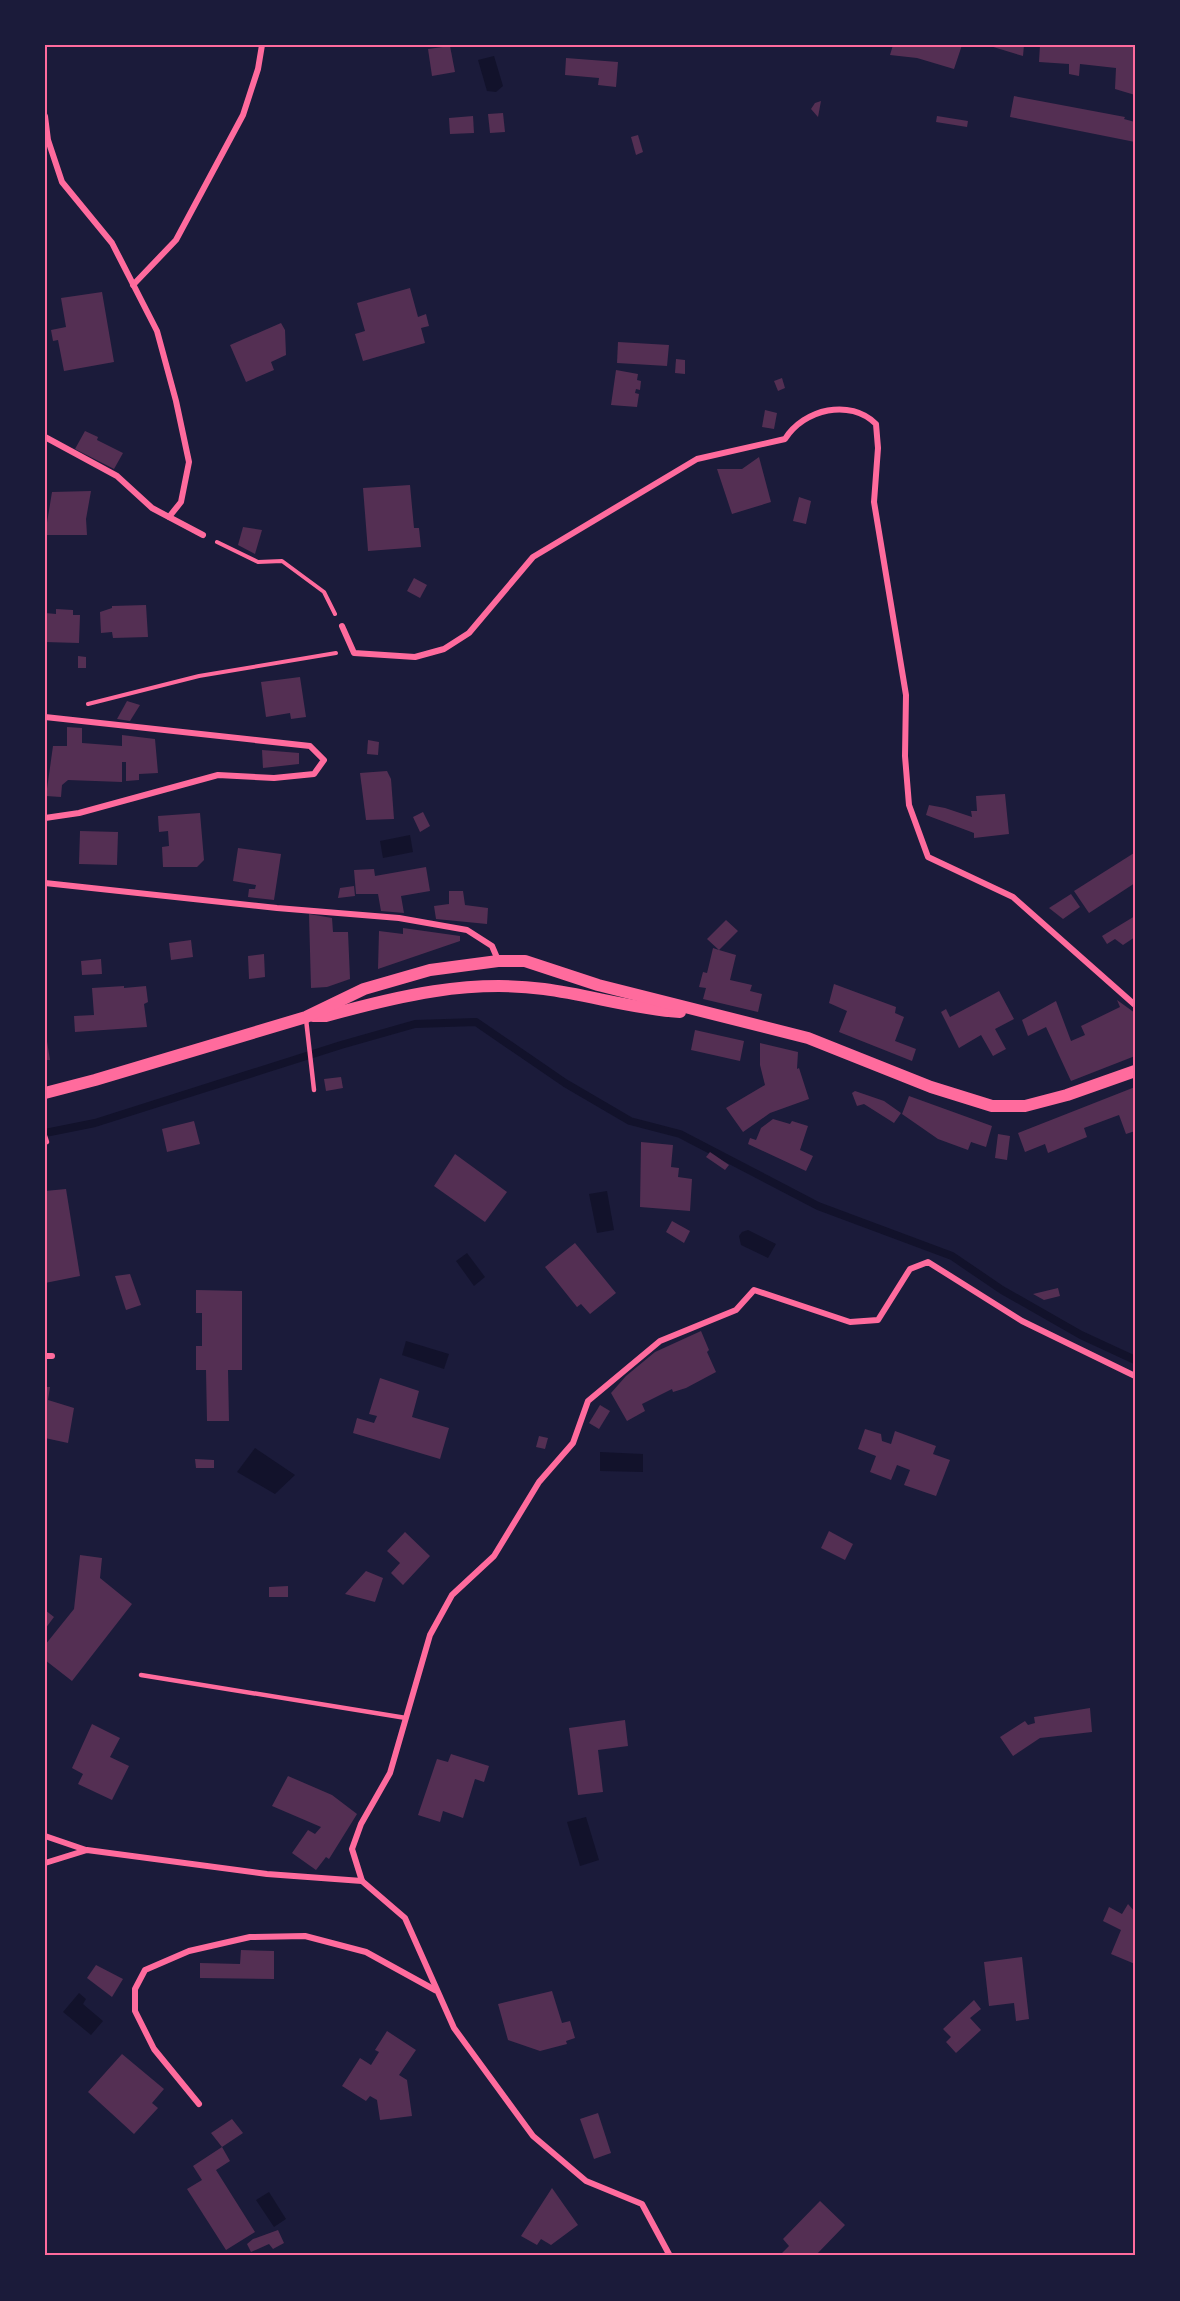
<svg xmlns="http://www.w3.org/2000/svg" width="1180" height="2301" viewBox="0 0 1180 2301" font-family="Roboto,sans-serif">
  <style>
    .water { fill: #12122b }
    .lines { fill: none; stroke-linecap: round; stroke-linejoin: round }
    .stream { stroke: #12122b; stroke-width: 8 }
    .building { fill: #542f53 }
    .path { stroke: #ff6b9d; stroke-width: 4 }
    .service { stroke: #ff6b9d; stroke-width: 4.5 }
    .minor { stroke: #ff6b9d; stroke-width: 6 }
    .secondary { stroke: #ff6b9d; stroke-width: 12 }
    .neatline { fill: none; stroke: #ff6b9d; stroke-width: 2 }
  </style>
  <rect width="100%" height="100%" fill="#1b1b3a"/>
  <g class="water">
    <polygon points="494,56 503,86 496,92 487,91 478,60"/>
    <polygon points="410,835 413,852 383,858 380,841"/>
    <polygon points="607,1191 614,1230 597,1233 589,1194"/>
    <polygon points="748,1230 776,1244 768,1258 741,1245 739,1236 742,1232"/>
    <polygon points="467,1253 485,1277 474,1286 456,1261"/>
    <polygon points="406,1341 449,1354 444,1369 402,1355"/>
    <polygon points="255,1448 295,1475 275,1494 237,1472"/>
    <polygon points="600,1452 643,1454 643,1472 600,1471"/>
    <polygon points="586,1817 599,1860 580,1866 567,1822"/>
    <polygon points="79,1993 86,1999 83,2004 103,2021 91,2035 63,2012"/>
    <polygon points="269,2192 286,2219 274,2227 256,2200"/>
  </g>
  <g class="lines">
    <polyline class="stream" points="45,1133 95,1123 341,1045 415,1024 476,1022 565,1083 630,1121 680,1134 818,1206 952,1256 1002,1290 1081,1335 1135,1360"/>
  </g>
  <g class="building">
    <polygon points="893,45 962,45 954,69 917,58 890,55"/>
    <polygon points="990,45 1024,45 1023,56 990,46"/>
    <polygon points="1040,45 1135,45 1135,95 1115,89 1116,68 1080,64 1079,76 1069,74 1069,64 1039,62"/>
    <polygon points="450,46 455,72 432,76 428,49"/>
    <polygon points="566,58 618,62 616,87 598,85 599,78 565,75"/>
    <polygon points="1014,96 1125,117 1124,119 1135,122 1135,142 1010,117"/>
    <polygon points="821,101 818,117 811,109 815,103"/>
    <polygon points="503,113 505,132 490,133 488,114"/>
    <polygon points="473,116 474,133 450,134 449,118"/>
    <polygon points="937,116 968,121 967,127 936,122"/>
    <polygon points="638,135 643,152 636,155 631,137"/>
    <polygon points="410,288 418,317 426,314 429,326 421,328 425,343 363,361 355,334 365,331 357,303"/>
    <polygon points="102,292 114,362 64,371 58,340 53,341 51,330 66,327 61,298"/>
    <polygon points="281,323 285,330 286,355 271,362 274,370 246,382 230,345"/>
    <polygon points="618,342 669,345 667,366 617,363"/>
    <polygon points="676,359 685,360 685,374 675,373"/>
    <polygon points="616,370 638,374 637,380 641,381 640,390 636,389 635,393 639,394 637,407 611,405"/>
    <polygon points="782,378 785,388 778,391 774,381"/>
    <polygon points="765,410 777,413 774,429 762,427"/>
    <polygon points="85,431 98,437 97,440 123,453 114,469 75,449"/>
    <polygon points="759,457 771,502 732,514 717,469 742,469"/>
    <polygon points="410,485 414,528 419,528 421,547 368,551 363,488"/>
    <polygon points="91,491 86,519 87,535 45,535 52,492"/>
    <polygon points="799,497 811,501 806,524 793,521"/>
    <polygon points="243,527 262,530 255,554 238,545"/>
    <polygon points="414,578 427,585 420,598 407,591"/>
    <polygon points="146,605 148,637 113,638 112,632 101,633 100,612 112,608 112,606"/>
    <polygon points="56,609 73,610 73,615 80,615 79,643 45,642 45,613 56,614"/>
    <polygon points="78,656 86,657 86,668 78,668"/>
    <polygon points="300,677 306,717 291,719 290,713 266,717 261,682"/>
    <polygon points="127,701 140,705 130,721 117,719"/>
    <polygon points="67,727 82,728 82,743 122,746 122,735 155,739 158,773 139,774 139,780 126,781 126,762 122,762 122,782 68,780 62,785 61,797 46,796 53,746 67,746"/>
    <polygon points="368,740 379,742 378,755 367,754"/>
    <polygon points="262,750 299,753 299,764 263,768"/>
    <polygon points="387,771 391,779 394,819 366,820 360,773"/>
    <polygon points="1005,794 1009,834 974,838 974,833 926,815 929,805 945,808 972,817 971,811 977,811 976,796"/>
    <polygon points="423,812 430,826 420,832 413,817"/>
    <polygon points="200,813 204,860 197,867 163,867 162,847 169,846 168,831 159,832 158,816"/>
    <polygon points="80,831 118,832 117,865 79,864"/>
    <polygon points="238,848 281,854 274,900 248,897 249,889 255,889 256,885 233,881"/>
    <polygon points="1134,853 1135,883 1089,913 1074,891"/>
    <polygon points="426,867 430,891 401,896 404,913 381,911 378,894 356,894 354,870 374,869 375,876"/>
    <polygon points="354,886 355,896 338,898 340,888"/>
    <polygon points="449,891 463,891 465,905 488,908 487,924 436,919 434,906 449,904"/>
    <polygon points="1071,894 1080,907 1063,919 1049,908"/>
    <polygon points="309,914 332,918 333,932 348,932 350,979 327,987 311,988"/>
    <polygon points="1135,916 1135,937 1123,945 1115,939 1107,944 1102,936"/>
    <polygon points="726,920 738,931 719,950 736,955 730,980 752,985 750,991 762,994 758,1012 703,999 706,988 699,987 703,972 707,973 708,969 713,948 719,950 707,939"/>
    <polygon points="403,928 460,936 460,941 378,969 379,931 403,934"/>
    <polygon points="191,940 193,957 171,960 169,943"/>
    <polygon points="264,954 265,977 249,979 248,956"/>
    <polygon points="101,959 102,974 82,975 81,961"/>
    <polygon points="834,984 896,1007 895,1013 904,1017 895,1041 916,1049 912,1061 839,1032 847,1011 829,1003"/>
    <polygon points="124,986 124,988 146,986 148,1002 144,1004 147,1027 75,1032 74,1016 94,1015 92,988"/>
    <polygon points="999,991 1014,1019 995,1029 1006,1049 993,1056 981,1035 959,1048 941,1012 946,1009 950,1017"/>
    <polygon points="1117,1000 1135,1013 1135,1056 1071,1081 1046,1027 1028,1036 1022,1020 1056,1001 1071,1041 1085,1035 1081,1026 1120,1007"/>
    <polygon points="45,1029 50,1060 45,1060"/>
    <polygon points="695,1030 744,1041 740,1061 691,1050"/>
    <polygon points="760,1043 798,1052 797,1069 799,1068 809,1099 770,1113 743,1132 726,1108 765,1085 760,1065"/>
    <polygon points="341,1077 343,1088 326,1091 324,1079"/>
    <polygon points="1135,1087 1135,1131 1126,1134 1119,1115 1084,1128 1087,1137 1048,1153 1045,1144 1025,1152 1018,1133"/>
    <polygon points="855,1091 884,1101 901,1113 894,1123 864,1104 857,1106 852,1093"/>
    <polygon points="909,1096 992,1126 986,1147 971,1142 968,1150 938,1139 902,1114"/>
    <polygon points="773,1119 790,1124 792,1121 808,1126 800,1150 813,1156 806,1171 748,1144 750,1138 756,1140 761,1128"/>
    <polygon points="194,1121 200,1144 167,1152 162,1129"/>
    <polygon points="998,1134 1010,1136 1007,1160 995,1158"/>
    <polygon points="641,1142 673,1145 671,1167 679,1168 678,1177 692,1179 690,1211 640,1207"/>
    <polygon points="710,1152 729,1165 725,1170 706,1157"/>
    <polygon points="455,1154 507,1192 485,1222 434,1186"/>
    <polygon points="66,1189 80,1276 45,1283 45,1191"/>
    <polygon points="672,1221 690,1231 684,1243 666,1232"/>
    <polygon points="575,1243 616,1293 590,1314 581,1304 577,1307 545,1267"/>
    <polygon points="130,1274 141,1305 126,1310 115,1276"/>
    <polygon points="1058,1288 1060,1296 1044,1300 1033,1294"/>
    <polygon points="196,1290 242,1291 242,1370 228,1370 229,1421 207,1421 206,1370 196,1370 196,1346 202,1346 202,1313 196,1313"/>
    <polygon points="701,1331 709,1350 707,1352 716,1372 686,1388 673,1392 672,1389 642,1404 645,1411 627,1421 611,1393 626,1376 655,1352"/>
    <polygon points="380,1378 419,1391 412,1417 449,1428 440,1459 353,1433 357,1418 374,1423 377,1416 369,1414"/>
    <polygon points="45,1387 50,1387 48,1400 74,1408 68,1443 45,1438"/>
    <polygon points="600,1405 610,1411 599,1429 589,1423"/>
    <polygon points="865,1429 881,1434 882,1441 891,1444 895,1431 936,1446 933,1454 950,1460 936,1496 904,1485 910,1470 897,1465 891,1480 870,1472 876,1456 858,1449"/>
    <polygon points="539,1436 548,1438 545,1449 536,1447"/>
    <polygon points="195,1459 214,1460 214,1468 196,1468"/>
    <polygon points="829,1531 853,1544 845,1560 821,1548"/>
    <polygon points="405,1532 430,1556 403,1585 391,1573 400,1563 387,1551"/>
    <polygon points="80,1555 102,1558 100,1578 132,1604 72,1681 45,1660 45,1645 74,1609"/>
    <polygon points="366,1571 383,1578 375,1602 345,1594"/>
    <polygon points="288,1586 288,1597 269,1597 269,1587"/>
    <polygon points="45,1610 54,1617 45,1629"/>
    <polygon points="1090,1708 1092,1732 1040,1738 1013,1756 1000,1737 1025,1721 1028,1725 1035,1723 1034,1717"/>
    <polygon points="625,1720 628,1746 598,1750 603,1792 578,1795 569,1728"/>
    <polygon points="92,1724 120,1738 110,1757 129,1766 112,1800 78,1784 83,1774 72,1768"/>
    <polygon points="451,1754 489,1766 484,1782 475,1779 463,1818 443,1811 440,1822 418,1815 437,1759 448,1762"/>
    <polygon points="288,1776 332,1795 357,1814 329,1859 326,1857 316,1870 292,1853 308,1830 315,1834 321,1827 272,1806"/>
    <polygon points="1128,1904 1135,1912 1135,1964 1111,1954 1121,1930 1103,1921 1109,1907 1122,1914"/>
    <polygon points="241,1950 274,1951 274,1979 200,1978 200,1963 240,1964"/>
    <polygon points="1022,1957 1029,2019 1016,2021 1014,2003 989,2006 984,1962"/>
    <polygon points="96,1965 123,1979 112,1997 87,1978"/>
    <polygon points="552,1991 562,2023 570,2021 575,2038 566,2041 567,2044 540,2051 508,2040 498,2004"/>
    <polygon points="974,2000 981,2009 970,2018 981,2030 956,2053 946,2042 951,2037 943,2029"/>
    <polygon points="387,2031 416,2050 399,2075 407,2080 412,2116 380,2120 377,2100 370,2096 366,2101 342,2086 360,2058 371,2065 379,2052 375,2050"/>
    <polygon points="122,2054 164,2089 152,2103 158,2108 134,2134 88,2092"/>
    <polygon points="598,2113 611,2153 594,2159 580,2119"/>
    <polygon points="232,2119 243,2133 222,2147 230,2161 216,2170 255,2232 226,2250 187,2189 202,2180 193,2166 222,2147 211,2133"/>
    <polygon points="552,2188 578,2225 551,2245 541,2239 537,2245 521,2236"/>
    <polygon points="820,2201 845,2225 815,2256 779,2256 789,2246 783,2239"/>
    <polygon points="278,2230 284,2243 273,2249 269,2244 251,2252 247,2244 253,2239"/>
  </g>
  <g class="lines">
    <g class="path">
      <polyline points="217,542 258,562 282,561 324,592 335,614"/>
      <polyline points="88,704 199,676 336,653"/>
    </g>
    <g class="service">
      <polyline points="306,1019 314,1090"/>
      <polyline points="45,1136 47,1142"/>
      <polyline points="141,1675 406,1718"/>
    </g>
    <g class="minor">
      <polyline points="45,116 48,140 62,182 112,243 157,331 176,401 189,462 181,502 169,517"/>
      <polyline points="133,285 176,240 243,115 258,69 262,45"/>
      <polyline points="45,437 117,476 152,508 203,535"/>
      <path d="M342,626L354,653L415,657L444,649L469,633L533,557L697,459L785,439C804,409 850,398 876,424L878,448L874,502L906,695L905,756L909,805L928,857L1013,897L1135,1005"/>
      <polyline points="45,717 310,746 324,760 314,774 274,778 218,775 79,813 45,818"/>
      <polyline points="45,883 277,908 399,918 467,930 492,946 498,960"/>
      <polyline points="45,1356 52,1356"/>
      <polyline points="45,1836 86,1850"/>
      <polyline points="45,1863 87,1850 267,1874 362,1881"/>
      <polyline points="199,2104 154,2049 135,2011 135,1989 145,1970 189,1951 250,1937 305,1936 366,1952 435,1990"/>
      <polyline points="670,2256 642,2204 586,2181 533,2136 454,2028 405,1918 362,1881 352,1849 361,1824 390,1773 430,1635 452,1595 494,1556 539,1482 573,1443 588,1401 660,1341 736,1310 754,1290 850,1322 878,1320 910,1269 928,1262 1022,1321 1135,1376"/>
    </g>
    <g class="secondary">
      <path d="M313,1016H326C398,996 469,979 544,989C590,995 634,1009 680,1012"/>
      <polyline points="45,1093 95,1080 306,1017 364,989 430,970 498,961 525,961 598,985 808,1038 931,1087 992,1106 1025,1106 1067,1095 1135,1071"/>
    </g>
  </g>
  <rect width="1180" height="2301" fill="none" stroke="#1b1b3a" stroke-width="93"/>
  <rect x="46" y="46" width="1088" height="2208" class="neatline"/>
</svg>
